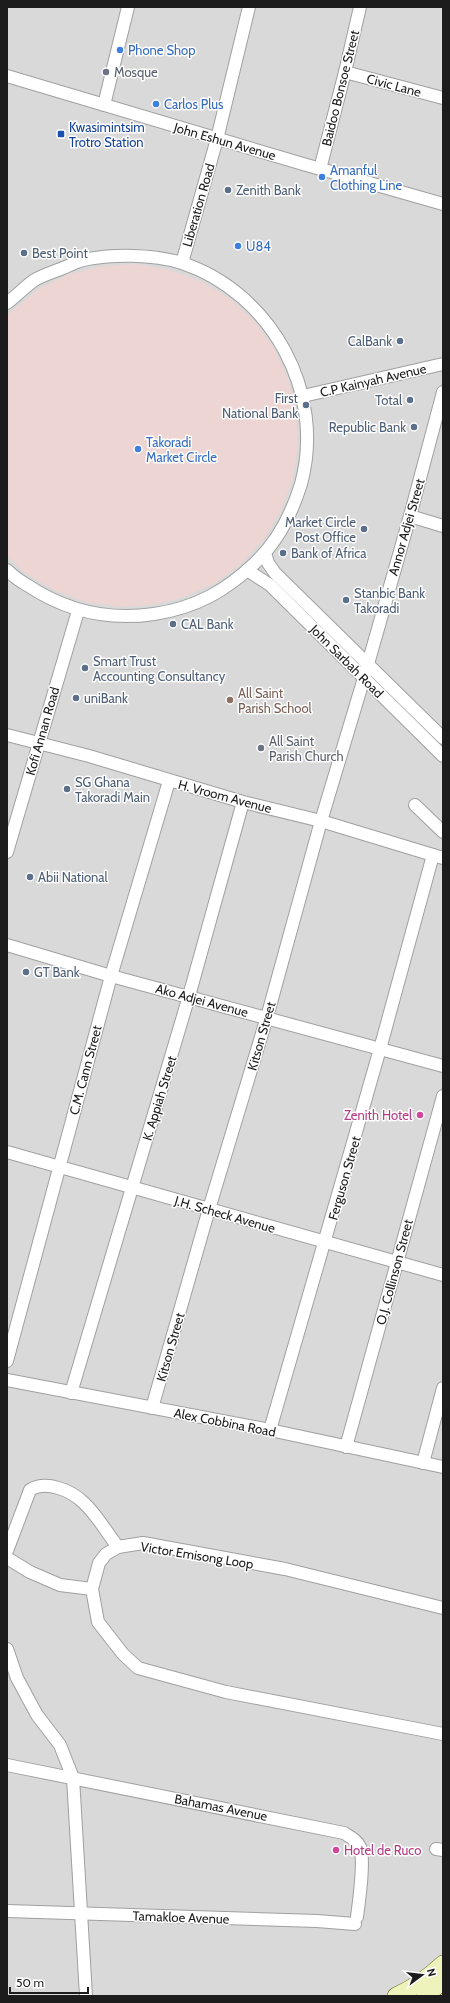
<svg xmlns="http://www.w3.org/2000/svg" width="450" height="2003" viewBox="0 0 450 2003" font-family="Cabin,sans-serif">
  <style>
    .residential { fill: #dad9d9 }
    .commercial { fill: #ecd5d3 }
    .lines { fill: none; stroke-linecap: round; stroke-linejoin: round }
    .street-casing { stroke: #a0a0a0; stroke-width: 14 }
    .secondary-casing { stroke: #5b6510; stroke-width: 18 }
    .street { stroke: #fff; stroke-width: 12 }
    .secondary { stroke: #eef2bb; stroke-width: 17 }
    .shop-dot { fill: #3f7fe0; stroke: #fff; stroke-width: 1.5 }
    .worship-dot { fill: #6b7280; stroke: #fff; stroke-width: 1.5 }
    .transit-dot { fill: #1a4fb4; stroke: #fff; stroke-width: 1.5 }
    .service-dot { fill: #5c6f8a; stroke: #fff; stroke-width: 1.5 }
    .education-dot { fill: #8d6e63; stroke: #fff; stroke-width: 1.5 }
    .hotel-dot { fill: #d1479c; stroke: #fff; stroke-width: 1.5 }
    .labels { text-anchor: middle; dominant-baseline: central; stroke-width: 3; stroke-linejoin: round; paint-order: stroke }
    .shop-label { font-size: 13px; fill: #366cbe; stroke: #fff; text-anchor: start }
    .worship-label { font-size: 13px; fill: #5b616d; stroke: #fff; text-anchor: start }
    .street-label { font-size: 13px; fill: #1c1c1c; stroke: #fff }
    .transit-label { font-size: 13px; fill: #164399; stroke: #fff; text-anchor: start }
    .service-label { font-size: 13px; fill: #4e5e75; stroke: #fff; text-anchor: start }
    .education-label { font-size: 13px; fill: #785e54; stroke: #fff; text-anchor: start }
    .hotel-label { font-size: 13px; fill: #b23c85; stroke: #fff; text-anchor: end }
  </style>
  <rect width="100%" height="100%" fill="#ece9e3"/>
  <rect class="residential" x="7" y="7" width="436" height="1989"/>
  <polygon class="commercial" points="136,264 169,270 200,281 229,298 254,321 274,348 288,379 296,411 298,445 293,478 281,510 264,539 242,563 215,583 184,597 152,605 119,607 86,602 54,590 25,573 7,556 7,315 40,288 70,274 103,266"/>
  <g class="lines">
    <g class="street-casing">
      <g id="street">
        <polyline points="345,72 443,98"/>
        <polyline points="7,76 303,164 443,204"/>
        <polyline points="104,105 128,7"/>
        <polyline points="320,169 345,72 360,7"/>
        <polyline points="182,263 217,139 249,7"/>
        <path d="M7,303C16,296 24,288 33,281C42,275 54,272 63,268C70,265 76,262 83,260C113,254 152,254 182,263C272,293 326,393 301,484C292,513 278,541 256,562C226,591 195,608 154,614C107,621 66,611 27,585C20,581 13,576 7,570"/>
        <polyline points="303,396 443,364"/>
        <polyline points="410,516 443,526"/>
        <polyline points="265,553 268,563 275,573 443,738"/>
        <polyline points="247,570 270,585 443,756"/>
        <polyline points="7,735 89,756 243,802 321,821 443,858"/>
        <polyline points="415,805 443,832"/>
        <polyline points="7,852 78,611"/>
        <polyline points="7,945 111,976 443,1066"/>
        <polyline points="7,1152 443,1275"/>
        <polyline points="7,1361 111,976 169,781"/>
        <polyline points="7,1380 270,1430 443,1467"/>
        <polyline points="71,1393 189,996 243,802"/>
        <polyline points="152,1408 209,1209 267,1017 321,821 364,678 410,516 443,392"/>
        <polyline points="270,1430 380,1049 433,855"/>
        <polyline points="346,1447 443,1096"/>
        <polyline points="423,1463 443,1388"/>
        <path d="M7,1551L30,1490C46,1480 71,1490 84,1503C97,1515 107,1533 118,1547"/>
        <polyline points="7,1558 30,1572 60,1585 92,1589"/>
        <polyline points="443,1608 285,1569 143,1543 118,1547 106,1554 99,1563 92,1589 98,1622 123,1654 138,1668 226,1692 443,1734"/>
        <polyline points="7,1649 17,1678 37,1715 60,1745 73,1778 86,1996"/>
        <path d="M7,1765L344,1833C350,1837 357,1840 360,1847C365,1860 359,1901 357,1917"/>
        <polyline points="436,1849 443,1850"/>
        <polyline points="7,1911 317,1921 355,1924"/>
      </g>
    </g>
    <g class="secondary-casing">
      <g id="secondary">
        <path d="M396,1996C414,1988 428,1978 443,1964"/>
        <polyline points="425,1996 443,1981"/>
      </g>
    </g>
    <use href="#street" class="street"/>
    <use href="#secondary" class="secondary"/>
  </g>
  <g class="shop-dot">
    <circle cx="120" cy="50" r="4"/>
    <circle cx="156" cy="104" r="4"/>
    <circle cx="322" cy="177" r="4"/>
    <circle cx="238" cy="246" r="4"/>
    <circle cx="138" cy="449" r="4"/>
  </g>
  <g class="worship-dot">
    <circle cx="106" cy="72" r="4"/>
    <circle cx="261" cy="748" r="4"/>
  </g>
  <rect class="transit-dot" x="57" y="130" width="8" height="8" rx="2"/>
  <g class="service-dot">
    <circle cx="228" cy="190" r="4"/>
    <circle cx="24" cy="253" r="4"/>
    <circle cx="400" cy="341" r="4"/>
    <circle cx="410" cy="400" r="4"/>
    <circle cx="306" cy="405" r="4"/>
    <circle cx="414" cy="427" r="4"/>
    <circle cx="364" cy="529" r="4"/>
    <circle cx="283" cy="553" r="4"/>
    <circle cx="346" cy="600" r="4"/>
    <circle cx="173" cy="624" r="4"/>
    <circle cx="85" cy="668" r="4"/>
    <circle cx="76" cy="698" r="4"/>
    <circle cx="67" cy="789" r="4"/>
    <circle cx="30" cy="877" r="4"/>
    <circle cx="26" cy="972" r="4"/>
  </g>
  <circle class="education-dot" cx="230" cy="700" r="4"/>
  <g class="hotel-dot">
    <circle cx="420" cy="1115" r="4"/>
    <circle cx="336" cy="1850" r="4"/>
  </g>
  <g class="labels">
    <g class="shop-label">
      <text x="128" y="50">Phone Shop</text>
      <text x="164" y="104">Carlos Plus</text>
      <text x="330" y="170">Amanful<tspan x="330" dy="15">Clothing Line</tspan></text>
      <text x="246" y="246">U84</text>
      <text x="146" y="442">Takoradi<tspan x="146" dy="15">Market Circle</tspan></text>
    </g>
    <g class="worship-label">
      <text x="114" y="72">Mosque</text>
      <text x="269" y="741">All Saint<tspan x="269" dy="15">Parish Church</tspan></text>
    </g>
    <g class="street-label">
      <text transform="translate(394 85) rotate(15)">Civic Lane</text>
      <text transform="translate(340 88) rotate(-76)">Baidoo Bonsoe Street</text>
      <text transform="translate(225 141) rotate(16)">John Eshun Avenue</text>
      <text transform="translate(198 205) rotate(-74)">Liberation Road</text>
      <text transform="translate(373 380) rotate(-13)">C.P Kainyah Avenue</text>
      <text transform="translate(406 527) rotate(-74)">Annor Adjei Street</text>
      <text transform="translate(347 661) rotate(45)">John Sarbah Road</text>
      <text transform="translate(42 731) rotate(-74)">Kofi Annan Road</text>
      <text transform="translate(225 796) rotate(15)">H. Vroom Avenue</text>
      <text transform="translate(202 1000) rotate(15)">Ako Adjei Avenue</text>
      <text transform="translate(261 1036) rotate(-74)">Kitson Street</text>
      <text transform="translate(85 1070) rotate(-75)">C.M. Cann Street</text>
      <text transform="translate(159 1098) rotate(-73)">K. Appiah Street</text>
      <text transform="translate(344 1178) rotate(-74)">Ferguson Street</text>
      <text transform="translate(225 1214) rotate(16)">J.H. Scheck Avenue</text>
      <text transform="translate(394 1272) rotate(-75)">O.J. Collinson Street</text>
      <text transform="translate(170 1347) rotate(-74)">Kitson Street</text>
      <text transform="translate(225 1422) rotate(11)">Alex Cobbina Road</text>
      <text transform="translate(197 1555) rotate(9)">Victor Emisong Loop</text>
      <text transform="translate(221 1807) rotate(11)">Bahamas Avenue</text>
      <text transform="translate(181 1917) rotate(2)">Tamakloe Avenue</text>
    </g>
    <g class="transit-label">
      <text x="69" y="127">Kwasimintsim<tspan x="69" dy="15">Trotro Station</tspan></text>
    </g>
    <g class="service-label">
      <text x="236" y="190">Zenith Bank</text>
      <text x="32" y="253">Best Point</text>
      <text x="392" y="341" text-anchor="end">CalBank</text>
      <text x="298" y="398" text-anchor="end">First<tspan x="298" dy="15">National Bank</tspan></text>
      <text x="402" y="400" text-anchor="end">Total</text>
      <text x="406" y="427" text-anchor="end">Republic Bank</text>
      <text x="356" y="522" text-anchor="end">Market Circle<tspan x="356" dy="15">Post Office</tspan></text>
      <text x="291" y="553">Bank of Africa</text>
      <text x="354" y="593">Stanbic Bank<tspan x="354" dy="15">Takoradi</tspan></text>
      <text x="181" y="624">CAL Bank</text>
      <text x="93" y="661">Smart Trust<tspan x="93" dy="15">Accounting Consultancy</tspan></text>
      <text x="84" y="698">uniBank</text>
      <text x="75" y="782">SG Ghana<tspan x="75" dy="15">Takoradi Main</tspan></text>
      <text x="38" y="877">Abii National</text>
      <text x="34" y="972">GT Bank</text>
    </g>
    <g class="education-label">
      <text x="238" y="693">All Saint<tspan x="238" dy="15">Parish School</tspan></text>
    </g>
    <g class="hotel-label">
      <text x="412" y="1115">Zenith Hotel</text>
      <text x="344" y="1850" text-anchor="start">Hotel de Ruco</text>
    </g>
  </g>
  <rect width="450" height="2003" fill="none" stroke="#1c1c1c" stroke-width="16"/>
  <g transform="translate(422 1975) rotate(75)" stroke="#ffffff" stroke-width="3" paint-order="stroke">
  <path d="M0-3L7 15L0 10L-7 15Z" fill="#1c1c1c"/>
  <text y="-6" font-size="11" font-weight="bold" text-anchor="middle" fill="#1c1c1c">N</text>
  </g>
  <path d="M10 1987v6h78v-6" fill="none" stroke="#1c1c1c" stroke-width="2"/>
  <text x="16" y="1987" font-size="12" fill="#1c1c1c" stroke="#ffffff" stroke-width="3" paint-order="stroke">50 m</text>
</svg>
